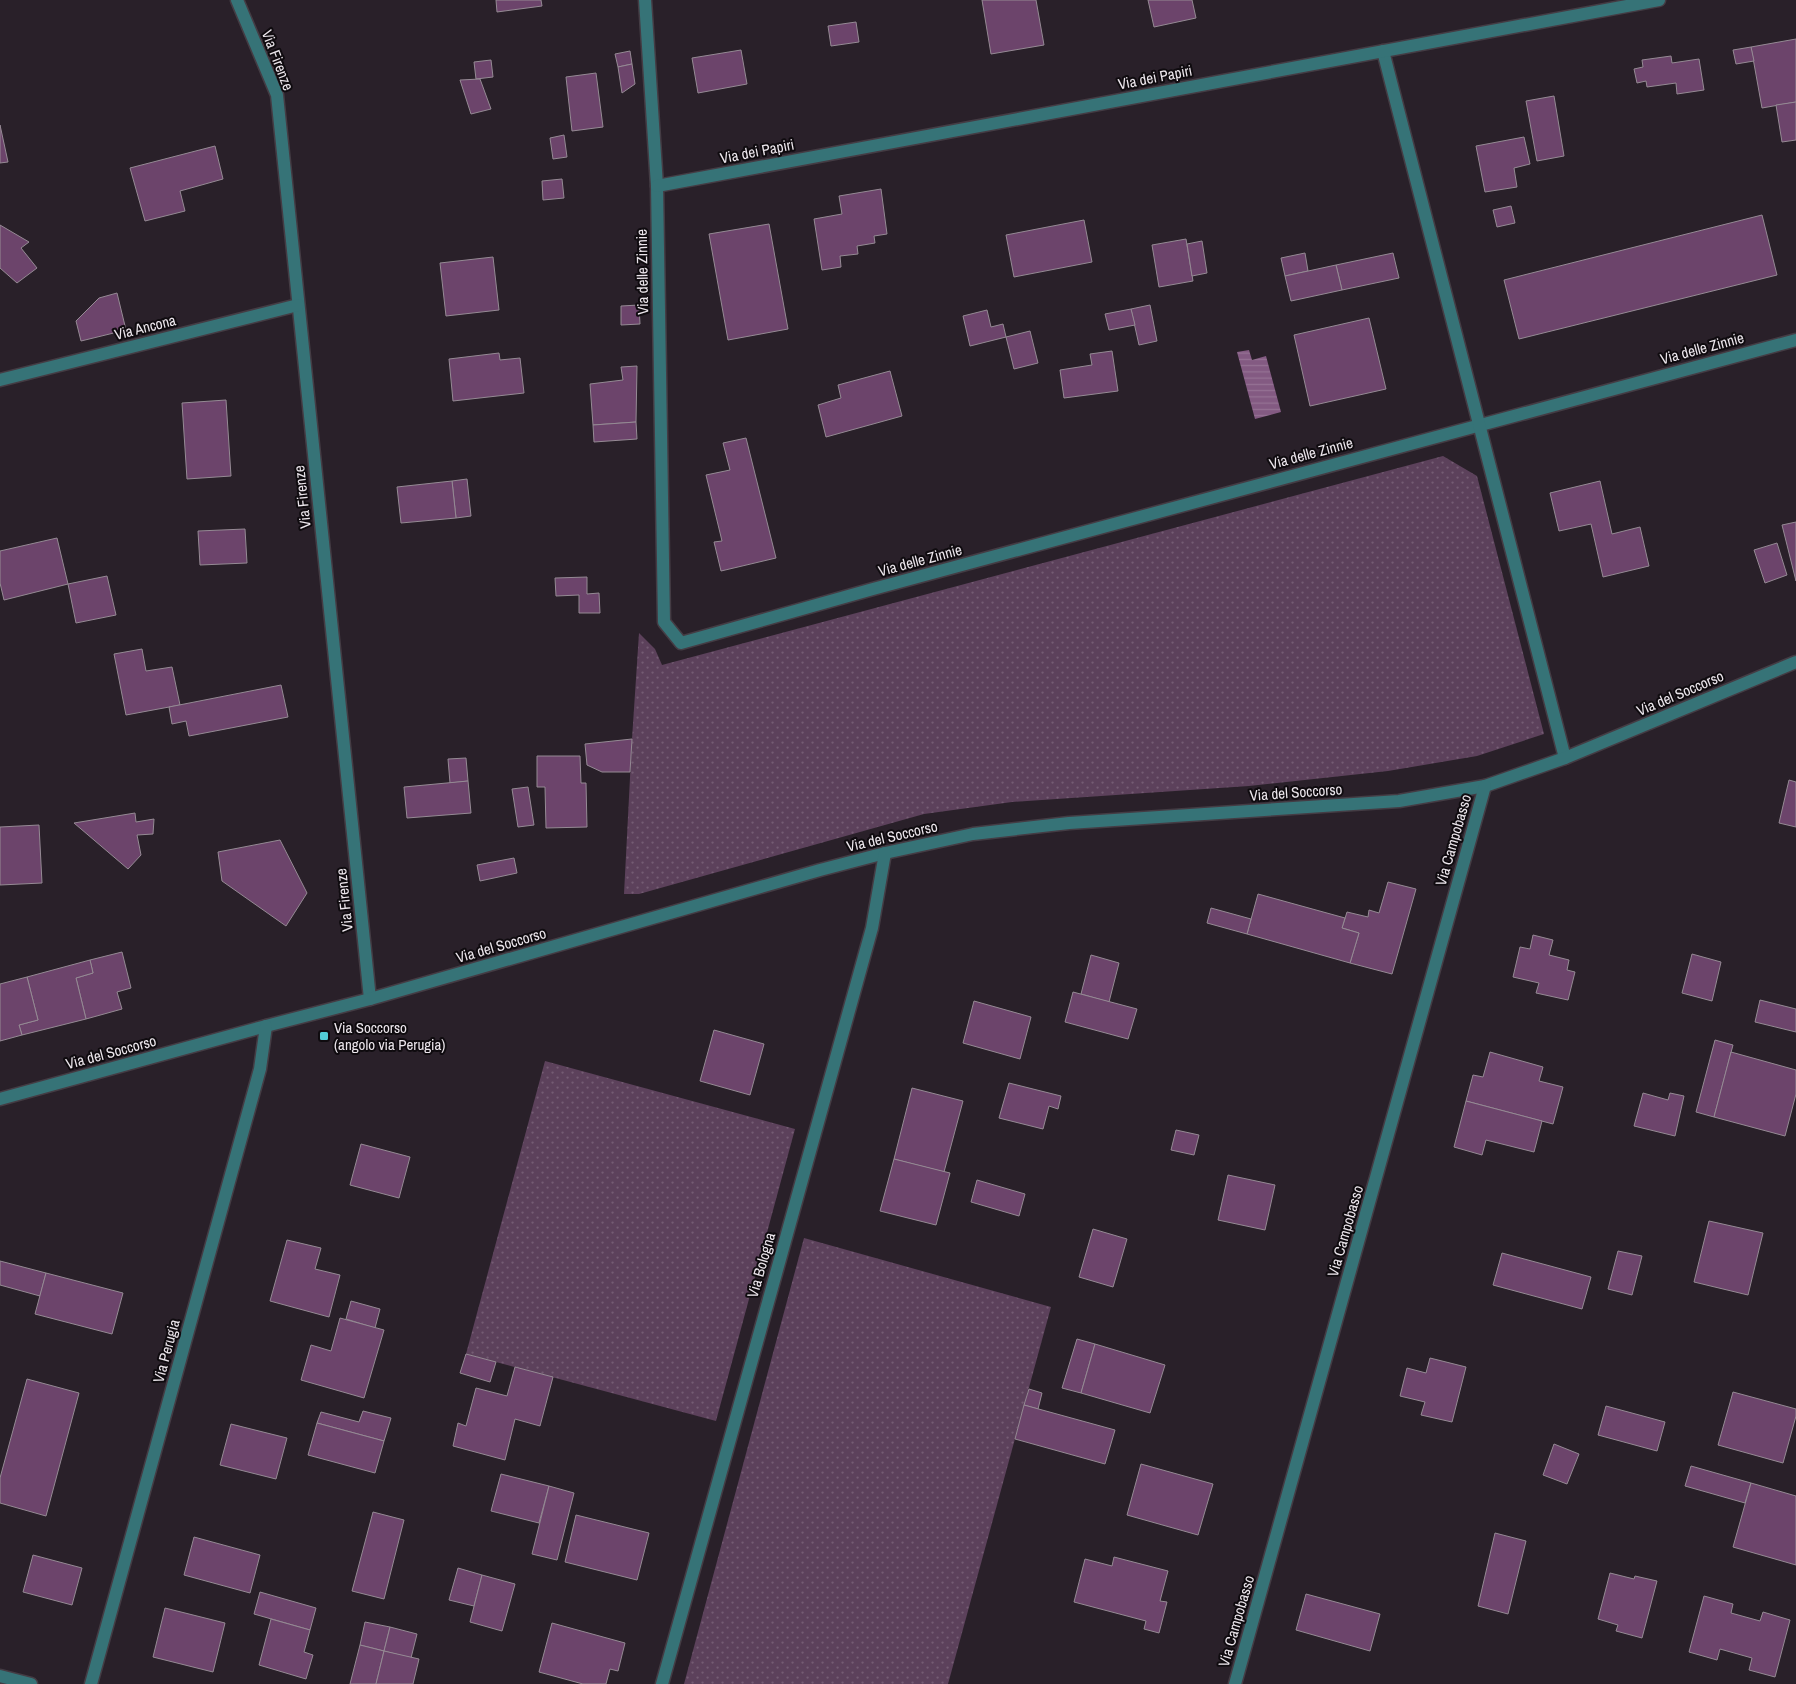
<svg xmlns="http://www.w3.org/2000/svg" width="1796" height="1684" viewBox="0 0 1796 1684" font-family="'Archivo Narrow',sans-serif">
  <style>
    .grass { fill: url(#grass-dots) }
    .water { fill: url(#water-rules) }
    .building { fill: #6c446b; stroke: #958a94 }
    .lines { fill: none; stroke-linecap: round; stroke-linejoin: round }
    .street-casing { stroke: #443c44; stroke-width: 15 }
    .street { stroke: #367377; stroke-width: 12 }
    .poi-dot { fill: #51ccd4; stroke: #0f0b0f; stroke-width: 2 }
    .labels { text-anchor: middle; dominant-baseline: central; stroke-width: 4; stroke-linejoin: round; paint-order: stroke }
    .street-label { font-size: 15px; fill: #ece6ec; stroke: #0f0b0f }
    .poi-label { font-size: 15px; fill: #ece6ec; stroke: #0f0b0f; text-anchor: start }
  </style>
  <defs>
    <pattern id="grass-dots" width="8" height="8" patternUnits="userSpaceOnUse" patternTransform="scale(1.25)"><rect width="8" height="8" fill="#5c415b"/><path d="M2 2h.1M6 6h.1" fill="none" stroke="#745c73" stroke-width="1.8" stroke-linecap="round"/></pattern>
    <pattern id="water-rules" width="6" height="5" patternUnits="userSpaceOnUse" patternTransform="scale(1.25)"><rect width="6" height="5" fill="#835a82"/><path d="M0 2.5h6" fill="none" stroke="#957294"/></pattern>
  </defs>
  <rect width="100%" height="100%" fill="#292029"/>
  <g class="grass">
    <polygon points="1443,456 1477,476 1544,734 1477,756 1388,771 1249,786 1012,802 924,814 639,894 624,894 632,739 639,633 655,649 662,665"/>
    <polygon points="545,1061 795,1129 716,1421 466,1354"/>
    <polygon points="804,1238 1051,1307 948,1684 684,1684"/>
  </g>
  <polygon class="water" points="1249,350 1252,360 1266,356 1281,412 1255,419 1237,352"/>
  <g class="building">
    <polygon points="496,0 541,0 542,6 497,12"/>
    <polygon points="982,0 1036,0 1044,45 991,54"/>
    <polygon points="1148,0 1192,0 1196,18 1154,27"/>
    <polygon points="856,22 859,42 831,46 828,26"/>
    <polygon points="1796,39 1796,102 1762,108 1751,47"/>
    <polygon points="1751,47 1754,61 1736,64 1733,50"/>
    <polygon points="741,50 747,84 698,93 692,58"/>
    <polygon points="630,51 632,64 618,67 615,54"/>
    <polygon points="1671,56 1672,63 1699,59 1704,90 1677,94 1676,83 1647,87 1646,81 1637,83 1634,69 1643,67 1642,60"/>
    <polygon points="491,60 493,77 476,79 474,62"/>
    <polygon points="632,64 635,84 622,93 618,67"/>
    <polygon points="596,73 603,127 572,131 566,77"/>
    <polygon points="480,79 491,109 471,114 460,80"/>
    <polygon points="1554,96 1564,156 1537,161 1526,101"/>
    <polygon points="1796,102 1796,140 1782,142 1776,105"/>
    <polygon points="0,125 8,162 0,163"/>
    <polygon points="564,135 567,157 553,159 550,138"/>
    <polygon points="1524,137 1530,164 1514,168 1517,187 1485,192 1476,146"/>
    <polygon points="215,146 223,179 180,191 185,211 145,221 130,168"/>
    <polygon points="562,179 564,198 543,200 542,181"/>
    <polygon points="881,189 887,234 874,236 875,243 857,246 858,254 840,256 841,267 822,270 814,219 842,214 839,196"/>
    <polygon points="1511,206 1515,223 1497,227 1493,210"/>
    <polygon points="1762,215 1777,275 1519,339 1504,280"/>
    <polygon points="1084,220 1092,262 1014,277 1006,235"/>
    <polygon points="769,224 788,329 728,340 709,234"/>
    <polygon points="0,225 29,242 21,248 37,268 17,283 0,268"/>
    <polygon points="1186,239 1193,281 1159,287 1152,245"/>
    <polygon points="1202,241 1207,273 1192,276 1187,244"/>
    <polygon points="1305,253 1308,271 1285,276 1281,258"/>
    <polygon points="1393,253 1399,278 1342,290 1336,265"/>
    <polygon points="493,257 499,310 446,316 440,263"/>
    <polygon points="1336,265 1342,290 1291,301 1285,276"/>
    <polygon points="117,293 126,330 81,341 76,321 99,298"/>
    <polygon points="639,305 640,324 621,325 621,306"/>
    <polygon points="1150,305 1157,341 1139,345 1131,309"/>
    <polygon points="1131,309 1135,325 1109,330 1105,314"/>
    <polygon points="987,310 991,327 1003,324 1006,337 970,346 963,316"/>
    <polygon points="1369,318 1386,389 1310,406 1294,335"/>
    <polygon points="1030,331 1038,363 1014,369 1006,337"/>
    <polygon points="1112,351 1118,391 1064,398 1060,370 1092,365 1090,354"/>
    <polygon points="499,353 500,360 520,358 524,393 453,401 449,359"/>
    <polygon points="637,366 636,422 593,425 590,384 623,380 621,367"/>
    <polygon points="890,371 902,416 826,437 818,405 841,398 838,385"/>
    <polygon points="226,400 231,476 187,479 182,403"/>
    <polygon points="636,422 637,439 594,442 593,425"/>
    <polygon points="746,438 776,558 721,571 714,542 722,541 706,475 730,470 723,443"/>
    <polygon points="467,479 471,516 456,518 452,481"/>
    <polygon points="452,481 456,518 401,523 397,487"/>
    <polygon points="1600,481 1612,534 1640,527 1649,566 1603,577 1591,524 1559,531 1550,493"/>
    <polygon points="1796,522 1796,581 1782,525"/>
    <polygon points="245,529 247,563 200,565 198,531"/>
    <polygon points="57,538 68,584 4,600 0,583 0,551"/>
    <polygon points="1777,543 1787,575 1765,583 1754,550"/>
    <polygon points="107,576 116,615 76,623 68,584"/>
    <polygon points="587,577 587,594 599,593 600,613 579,613 579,595 556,596 555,578"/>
    <polygon points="142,649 146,671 172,667 180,705 126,715 114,654"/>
    <polygon points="281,685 288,717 189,736 186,721 172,724 169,707"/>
    <polygon points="632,739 630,772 602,772 587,765 585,744"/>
    <polygon points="537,756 580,756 581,783 586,783 587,827 546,828 545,787 537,787"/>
    <polygon points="466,758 468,781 450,783 448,759"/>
    <polygon points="1789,780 1796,782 1796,827 1779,823"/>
    <polygon points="468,781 471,813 407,818 404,787"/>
    <polygon points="528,787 534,825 518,827 512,789"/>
    <polygon points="135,813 136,822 154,819 153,834 137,835 141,855 128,869 74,823"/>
    <polygon points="39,825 42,883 0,885 0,827"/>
    <polygon points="280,840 307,893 286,926 222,881 218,852"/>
    <polygon points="514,858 517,873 480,881 477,865"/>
    <polygon points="1388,882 1416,889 1392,974 1350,963 1359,933 1342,928 1347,912 1368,917 1369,910 1379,913"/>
    <polygon points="1258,894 1345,918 1342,928 1359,933 1350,963 1247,934"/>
    <polygon points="1211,908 1251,919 1247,934 1207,923"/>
    <polygon points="1533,935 1553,940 1549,955 1569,960 1567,970 1575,972 1568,1000 1536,993 1539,983 1513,977 1520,947 1530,949"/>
    <polygon points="122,952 131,988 117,992 122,1009 86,1019 76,978 93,973 90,960"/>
    <polygon points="1692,954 1721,962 1712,1001 1682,993"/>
    <polygon points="1091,955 1119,963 1109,1002 1081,994"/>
    <polygon points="90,960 93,973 76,978 86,1019 22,1035 19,1025 38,1020 27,977"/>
    <polygon points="27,977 38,1020 19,1025 22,1035 0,1041 0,984"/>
    <polygon points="1073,992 1137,1009 1128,1039 1065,1022"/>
    <polygon points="1760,1000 1796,1009 1796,1032 1755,1022"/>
    <polygon points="974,1001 1031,1017 1020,1059 963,1043"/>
    <polygon points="714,1030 764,1044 750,1095 700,1081"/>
    <polygon points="1715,1040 1733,1045 1714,1117 1696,1112"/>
    <polygon points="1490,1052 1543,1067 1539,1081 1563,1087 1553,1124 1466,1101 1473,1075 1483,1077"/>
    <polygon points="1731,1052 1796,1070 1796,1094 1785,1136 1714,1117"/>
    <polygon points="1009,1083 1061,1096 1058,1109 1049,1106 1043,1129 999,1118"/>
    <polygon points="912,1088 963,1101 944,1172 894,1159"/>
    <polygon points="1643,1093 1668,1100 1670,1093 1684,1096 1675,1136 1634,1126"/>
    <polygon points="1466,1101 1542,1121 1534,1152 1486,1140 1482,1155 1454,1147"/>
    <polygon points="1176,1130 1199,1135 1194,1155 1171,1150"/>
    <polygon points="361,1144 410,1157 399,1198 350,1185"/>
    <polygon points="894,1159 950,1173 936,1225 880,1211"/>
    <polygon points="1228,1175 1275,1185 1265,1230 1218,1220"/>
    <polygon points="977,1180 1025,1194 1019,1216 971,1202"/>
    <polygon points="1709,1221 1763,1233 1748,1295 1694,1282"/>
    <polygon points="1093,1229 1127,1239 1113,1287 1079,1277"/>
    <polygon points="287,1240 321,1248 315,1269 340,1275 329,1317 270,1301"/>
    <polygon points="1618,1251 1642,1256 1632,1295 1608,1289"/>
    <polygon points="1502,1253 1591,1277 1582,1309 1493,1285"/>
    <polygon points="0,1261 46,1273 40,1296 0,1285"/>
    <polygon points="46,1273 123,1293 112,1334 35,1314"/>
    <polygon points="351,1301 380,1309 375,1328 346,1319"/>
    <polygon points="340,1318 384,1330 364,1398 301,1380 311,1345 331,1351"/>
    <polygon points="1077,1339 1095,1344 1081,1393 1062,1388"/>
    <polygon points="1095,1344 1165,1365 1150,1413 1081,1393"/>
    <polygon points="466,1354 496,1362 490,1382 460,1373"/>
    <polygon points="1430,1358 1466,1367 1452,1422 1421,1415 1425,1402 1400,1396 1407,1368 1426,1373"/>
    <polygon points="515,1367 553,1377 540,1426 515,1419 505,1460 453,1446 458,1423 466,1426 476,1388 507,1396"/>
    <polygon points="27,1379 79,1393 46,1516 0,1503 0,1478"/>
    <polygon points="1029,1389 1042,1393 1038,1409 1024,1405"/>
    <polygon points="1733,1392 1796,1409 1796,1416 1783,1463 1718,1445"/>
    <polygon points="1024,1405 1115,1430 1105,1464 1015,1439"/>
    <polygon points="1606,1406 1665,1422 1657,1451 1598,1435"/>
    <polygon points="363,1411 391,1418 384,1441 317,1423 321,1412 359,1422"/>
    <polygon points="317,1423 384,1441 375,1473 308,1455"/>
    <polygon points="231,1424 287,1438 276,1479 220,1465"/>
    <polygon points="1554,1444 1579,1454 1567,1484 1543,1475"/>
    <polygon points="1141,1464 1213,1484 1198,1535 1127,1515"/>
    <polygon points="1691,1466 1751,1483 1745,1503 1685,1486"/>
    <polygon points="501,1474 549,1486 539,1523 491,1511"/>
    <polygon points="1751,1483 1796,1496 1796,1565 1733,1547"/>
    <polygon points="549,1486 574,1493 557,1560 532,1554"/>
    <polygon points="373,1512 404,1520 384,1599 352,1591"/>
    <polygon points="576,1515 649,1533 637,1580 565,1562"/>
    <polygon points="1495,1533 1526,1541 1508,1614 1478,1606"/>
    <polygon points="194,1537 260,1555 250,1593 184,1575"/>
    <polygon points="33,1555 82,1568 72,1605 23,1592"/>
    <polygon points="1114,1557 1168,1571 1160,1601 1167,1602 1159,1633 1144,1629 1146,1621 1074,1602 1085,1559 1112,1566"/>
    <polygon points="458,1568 482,1575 474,1606 449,1600"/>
    <polygon points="1610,1573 1634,1579 1635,1576 1657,1581 1642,1638 1616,1631 1618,1625 1598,1619"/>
    <polygon points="482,1575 515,1584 502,1631 470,1622"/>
    <polygon points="260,1592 316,1608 310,1630 254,1614"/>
    <polygon points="1306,1594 1380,1614 1370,1651 1296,1630"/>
    <polygon points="1704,1596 1733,1604 1731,1613 1760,1621 1763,1612 1790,1620 1775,1677 1749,1670 1752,1658 1720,1649 1717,1660 1689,1652"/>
    <polygon points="165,1608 225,1623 213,1672 153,1657"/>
    <polygon points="271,1619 310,1630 304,1652 313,1655 306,1679 259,1665"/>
    <polygon points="365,1622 390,1627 384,1651 360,1645"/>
    <polygon points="552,1623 625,1643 618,1671 610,1669 606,1684 583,1684 539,1672"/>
    <polygon points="390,1627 417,1634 411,1658 384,1651"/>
    <polygon points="360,1645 384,1651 376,1684 350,1684"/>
    <polygon points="384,1651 419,1659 413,1684 376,1684"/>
  </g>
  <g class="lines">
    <g class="street-casing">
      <g id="street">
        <polyline points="237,0 277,95 370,999"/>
        <polyline points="645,0 657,186 664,622 681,643 873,589 1796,340"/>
        <polyline points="1383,51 1565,758"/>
        <polyline points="657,186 1659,0"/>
        <polyline points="0,380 298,305"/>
        <polyline points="0,1099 266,1026 370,999 820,870 885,853 973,834 1069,823 1399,801 1485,786 1565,758 1796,662"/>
        <polyline points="0,1676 31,1684"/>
        <polyline points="91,1684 260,1069 266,1026"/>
        <polyline points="662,1684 872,928 885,853"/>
        <polyline points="1235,1684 1485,786"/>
      </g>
    </g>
    <use href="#street" class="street"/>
  </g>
  <rect class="poi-dot" x="319" y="1031" width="10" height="10" rx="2.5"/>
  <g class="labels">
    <g class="street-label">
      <text transform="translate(278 60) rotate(69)">Via Firenze</text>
      <text transform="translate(1155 77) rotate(-11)">Via dei Papiri</text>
      <text transform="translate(757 151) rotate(-11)">Via dei Papiri</text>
      <text transform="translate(642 272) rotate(-91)">Via delle Zinnie</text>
      <text transform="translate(145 327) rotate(-14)">Via Ancona</text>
      <text transform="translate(1702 348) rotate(-15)">Via delle Zinnie</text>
      <text transform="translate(1311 453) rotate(-15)">Via delle Zinnie</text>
      <text transform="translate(302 497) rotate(-96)">Via Firenze</text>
      <text transform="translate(920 560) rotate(-15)">Via delle Zinnie</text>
      <text transform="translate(1680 693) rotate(-23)">Via del Soccorso</text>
      <text transform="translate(1296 792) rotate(-4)">Via del Soccorso</text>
      <text transform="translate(892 836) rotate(-13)">Via del Soccorso</text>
      <text transform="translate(1453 840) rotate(-74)">Via Campobasso</text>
      <text transform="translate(344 900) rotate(-96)">Via Firenze</text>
      <text transform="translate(501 945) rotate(-16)">Via del Soccorso</text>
      <text transform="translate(111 1052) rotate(-15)">Via del Soccorso</text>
      <text transform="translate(1345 1231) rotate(-74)">Via Campobasso</text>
      <text transform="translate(761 1265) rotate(-74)">Via Bologna</text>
      <text transform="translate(166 1351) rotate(-75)">Via Perugia</text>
      <text transform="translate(1236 1621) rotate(-74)">Via Campobasso</text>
    </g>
    <g class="poi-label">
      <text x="334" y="1027">Via Soccorso<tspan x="334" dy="17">(angolo via Perugia)</tspan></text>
    </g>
  </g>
</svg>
